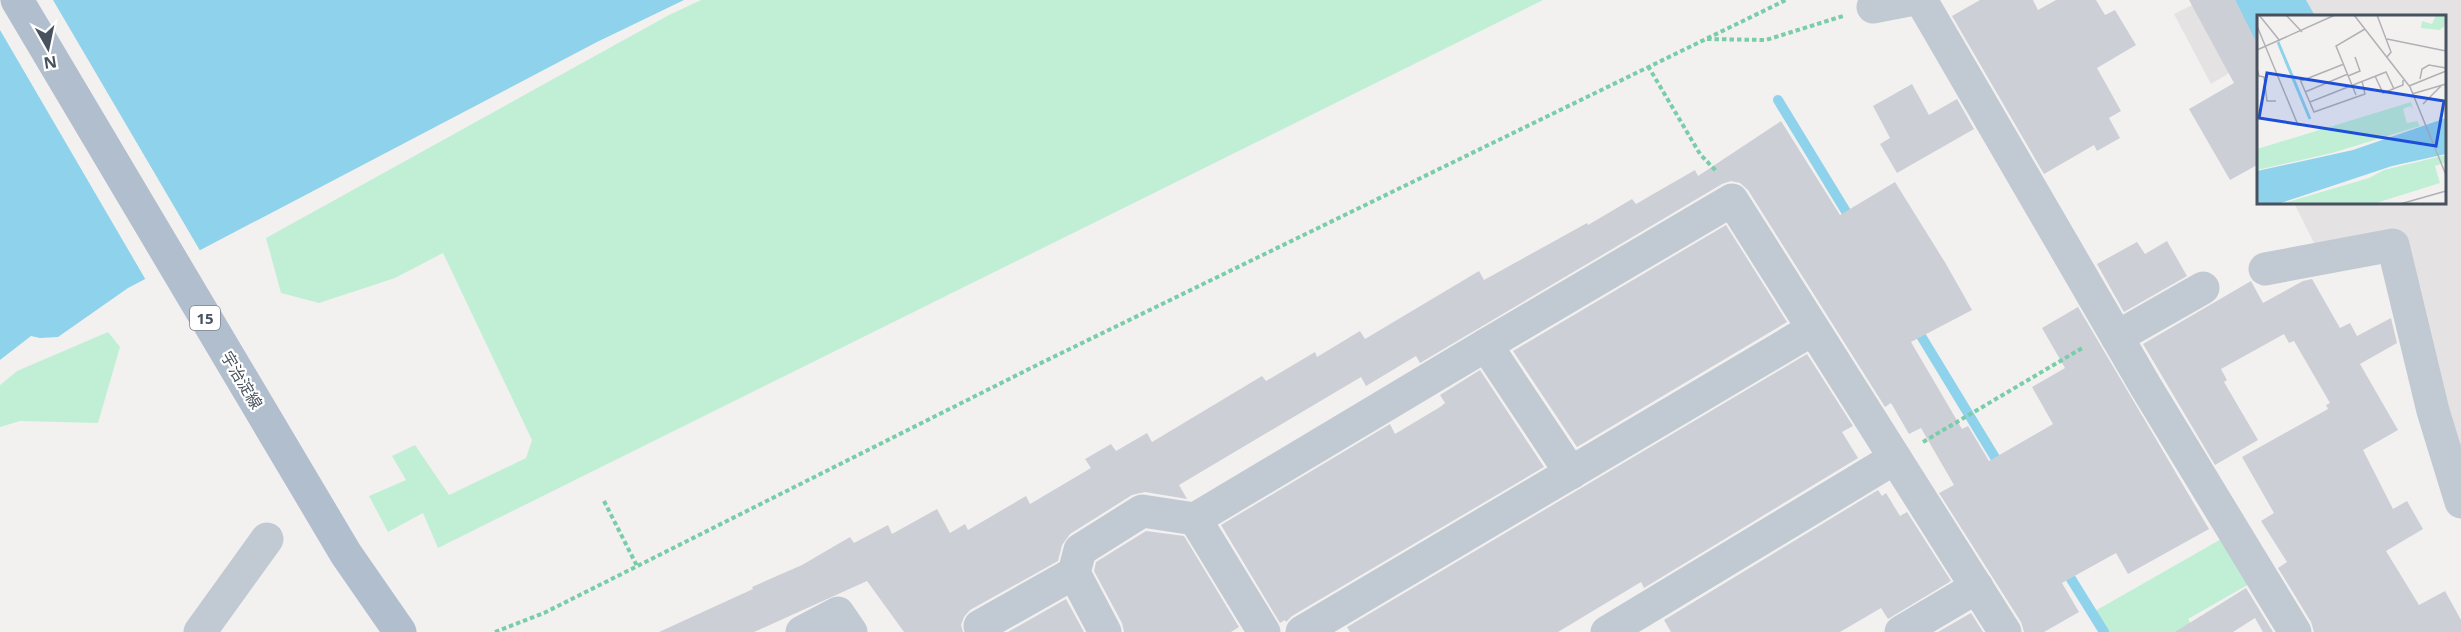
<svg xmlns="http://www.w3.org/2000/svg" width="2461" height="632" viewBox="0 0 2461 632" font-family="'Noto Sans','Noto Sans JP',sans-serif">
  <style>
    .education { fill: #e4e2e2 }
    .green { fill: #c0efd5 }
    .water { fill: #8ed2eb }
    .pier { fill: #f3f1f0 }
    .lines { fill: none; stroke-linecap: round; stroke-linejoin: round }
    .stream { stroke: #8ed2eb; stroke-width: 10 }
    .building { fill: #cccfd6 }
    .path { stroke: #79cda9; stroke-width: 4; stroke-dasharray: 4.5 3; stroke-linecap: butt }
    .minor { stroke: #c1cad2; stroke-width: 33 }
    .major { stroke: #b1bece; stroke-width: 33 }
    .labels { text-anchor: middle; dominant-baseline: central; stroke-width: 4.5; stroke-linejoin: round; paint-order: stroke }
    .shield { fill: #fff; stroke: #7f868e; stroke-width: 1.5 }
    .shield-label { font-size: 15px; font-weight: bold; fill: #48525e }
    .street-label { font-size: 16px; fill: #48525e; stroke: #fff }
    .inset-river { fill: none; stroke: #8ed2eb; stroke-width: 3 }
    .inset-road { fill: none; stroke: #afb1b6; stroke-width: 1.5 }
    .view { fill: #1d4ed8; fill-opacity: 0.15; stroke: #1d4ed8; stroke-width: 3 }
    .inset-edge { fill: none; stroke: #48525e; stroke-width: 3 }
  </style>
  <rect width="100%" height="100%" fill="#f3f1f0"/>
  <polygon class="education" points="2202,0 2461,0 2461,460 2402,232 2316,247 2294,203 2444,202 2444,16 2258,16 2231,72 2211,84 2174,14"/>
  <g class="green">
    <polygon points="701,0 1543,0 438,548 423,513 388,532 369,496 406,480 392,456 415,445 449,495 526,458 532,440 443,253 395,278 319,303 281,293 266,238 669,15"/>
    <polygon points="108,332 120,347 98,423 20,421 0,427 0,385 17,371"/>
    <polygon points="2223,538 2251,583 2188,619 2196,632 2099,632 2088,615"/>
  </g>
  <g class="water">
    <polygon points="0,0 684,0 597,42 128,288 58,337 40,338 31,336 0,360"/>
    <polygon points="2235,0 2306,0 2315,16 2258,16 2258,47"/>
  </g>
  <polygon class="pier" points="0,0 53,0 202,254 147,282 0,30"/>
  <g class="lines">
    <g class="stream">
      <polyline points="1778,100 1853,223"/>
      <polyline points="1915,326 2002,469"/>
      <polyline points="2063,566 2104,632"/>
    </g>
  </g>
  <g class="building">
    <polygon points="1980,0 2033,0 2038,10 2056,0 2096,0 2105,15 2115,10 2136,45 2097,68 2121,111 2109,118 2120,138 2097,151 2094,145 2044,174 1952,16"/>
    <polygon points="2189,0 2235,0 2259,47 2259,164 2230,180 2189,109 2234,83"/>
    <polygon points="1912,84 1929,115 1957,99 1974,129 1897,173 1880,144 1890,138 1873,106"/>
    <polygon points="1781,121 1840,215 1895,182 1946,264 1972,310 1911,342 1962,429 1968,426 1989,461 2053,424 2032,387 2065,368 2042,328 2078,307 2209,529 2128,574 2116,553 2062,583 2079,612 2044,632 2024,632 2021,622 1939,493 1954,485 1921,428 1909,434 1891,403 1885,407 1748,190 1740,183 1731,181 1722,184 1420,363 1416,356 1366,386 1361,377 1179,485 1187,499 1145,492 1132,495 1070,534 1062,545 1058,561 970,610 964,617 961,625 963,632 904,632 867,581 754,632 659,632 753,589 752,587 802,565 850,537 854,543 888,525 892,534 937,509 950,533 965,524 968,530 1026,496 1030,504 1091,468 1085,459 1111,444 1116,451 1147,433 1152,442 1262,376 1266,381 1315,352 1317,357 1360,331 1365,339 1479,271 1484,280 1587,223 1588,225 1632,199 1636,204 1695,170 1698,176"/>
    <polygon points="1726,225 1787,322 1577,447 1513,351"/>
    <polygon points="2167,241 2187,276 2124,312 2097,264 2137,242 2145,254"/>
    <polygon points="2312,279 2340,328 2350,323 2357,336 2391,318 2397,343 2360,364 2398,430 2363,450 2393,509 2407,501 2423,529 2386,551 2419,605 2445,591 2461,620 2461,632 2314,632 2311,622 2278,568 2287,562 2261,521 2274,513 2242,457 2328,409 2326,405 2330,403 2294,341 2289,343 2284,334 2221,369 2227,380 2224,382 2258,440 2215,465 2143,344 2251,281 2263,303 2303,281"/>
    <polygon points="1807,354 1853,426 1842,432 1858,458 1644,588 1641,582 1558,632 1350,632 1347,627"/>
    <polygon points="1480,370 1544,467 1292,616 1286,622 1285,620 1280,623 1221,525 1390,424 1395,434 1440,407 1445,403 1440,395"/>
    <polygon points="1878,490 1882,496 1886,493 1900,516 1907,512 1951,581 1888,619 1881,608 1840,632 1671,632 1664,620"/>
    <polygon points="1146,531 1184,536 1239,627 1231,632 1124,632 1122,623 1094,571 1096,562"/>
    <polygon points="2246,588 2273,632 2263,632 2255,618 2233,632 2175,632"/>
    <polygon points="1066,599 1084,632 1008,632"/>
    <polygon points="1971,613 1983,632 1938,632"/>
  </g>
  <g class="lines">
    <g class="path">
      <polyline points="1707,39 1766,40 1843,16"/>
      <polyline points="1648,66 1700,154 1716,171"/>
      <polyline points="1923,442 2084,347"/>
      <polyline points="604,501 637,566"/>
      <polyline points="495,632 544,613 1039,364 1786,0"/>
    </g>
    <g class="minor">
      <polyline points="1921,0 2146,387 2295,632"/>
      <polyline points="1873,7 1909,0"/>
      <polyline points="2265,269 2393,245 2433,411 2461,502"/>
      <polyline points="2117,337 2203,288"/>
      <polyline points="1486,345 1571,473"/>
      <polyline points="1195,519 1264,632"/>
      <polyline points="980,626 1074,573"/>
      <polyline points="200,632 267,539"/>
      <polyline points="802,632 838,613 851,632"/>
      <polyline points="1105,632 1074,573 1080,550 1142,511 1195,519 1486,345 1732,200 2005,632"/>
      <polyline points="1302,632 1813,329"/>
      <polyline points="1607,632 1895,458"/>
      <polyline points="1901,632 1977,587"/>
    </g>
    <polyline class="major" points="17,0 346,554 400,632"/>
  </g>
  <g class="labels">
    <rect class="shield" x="190" y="306" width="30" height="24" rx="4.5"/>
    <g class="shield-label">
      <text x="205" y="318">15</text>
    </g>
    <g class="street-label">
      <text transform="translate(242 380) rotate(59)">宇治淀線</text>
    </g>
  </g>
  <g transform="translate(2257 15)">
    <rect width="189" height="189" fill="#f3f1f0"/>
    <path d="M179,0H189L187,12L182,15L164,13L165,6L175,9ZM154,87L156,94L153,91L146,94L150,108L160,106L163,111L75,138L0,155V134ZM189,140V147L178,151L183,168L116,189H24L112,163L127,155Z" fill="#c0efd5"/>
    <path d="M189,103V139L135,151L24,188L0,189V156L96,135Z" fill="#8ed2eb"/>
    <path class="inset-river" d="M21,27L53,104"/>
    <path class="inset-road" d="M2,0L23,26M29,0L45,17M97,0L153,72L189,160M120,0L134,37L130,42M0,11L41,110L45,109M130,24L189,36M0,35L78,0M0,54L2,61L7,62L10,86H19M91,61L103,56L98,42M118,61L126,78L146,70V65M42,62L57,97L108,79L105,66M163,64L165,54L172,50L189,53M44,66L87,49M152,71L189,56M48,77L91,59M155,79L189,69M99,80L79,31L108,14M53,87L129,57L137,74M166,89L184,71M143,189L189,176"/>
    <path class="view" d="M10,58L187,86L179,131L2,103Z"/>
    <rect width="189" height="189" class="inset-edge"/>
  </g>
  <g transform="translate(48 48) rotate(171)" stroke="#ffffff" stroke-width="4.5" paint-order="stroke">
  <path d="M0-4.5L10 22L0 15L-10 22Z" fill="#48525e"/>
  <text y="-9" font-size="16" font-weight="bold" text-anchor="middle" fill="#48525e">N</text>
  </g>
</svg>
